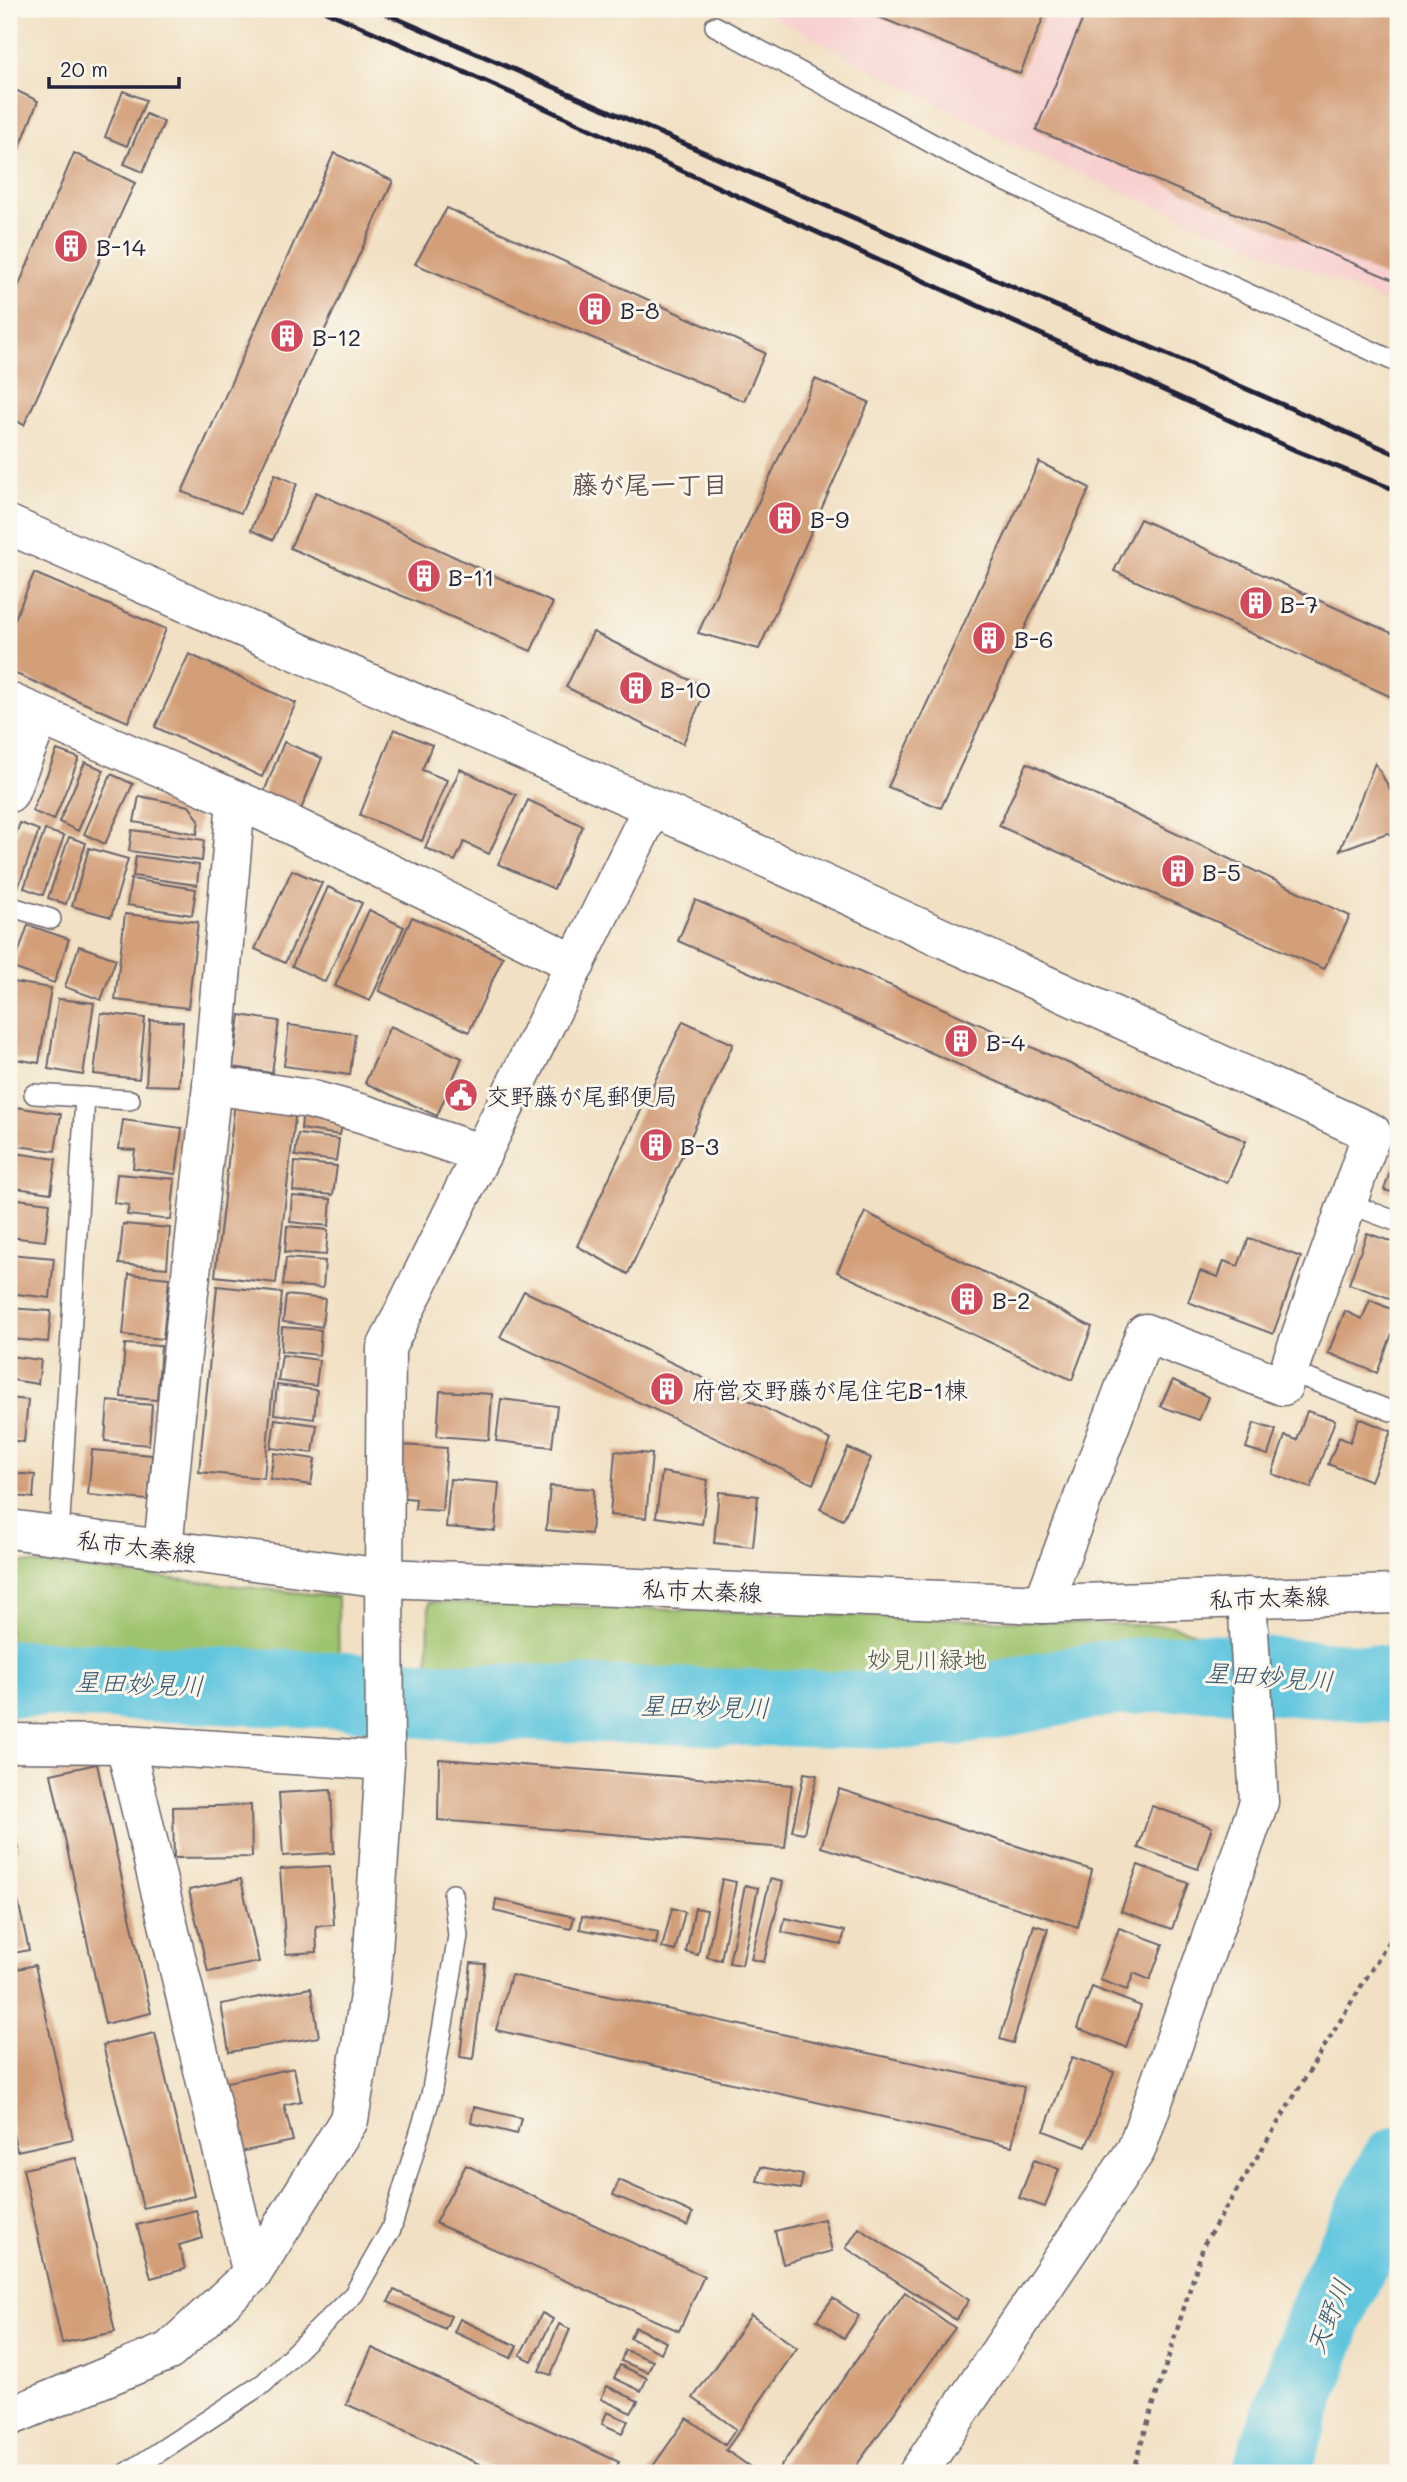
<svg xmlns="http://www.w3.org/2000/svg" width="1407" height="2482" viewBox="0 0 1407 2482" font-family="Mali,'Klee One',sans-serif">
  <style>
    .built { fill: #f7d0cf }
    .green { fill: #9ec36d; stroke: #607254; stroke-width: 2 }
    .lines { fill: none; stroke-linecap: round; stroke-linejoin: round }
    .river { stroke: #61c6de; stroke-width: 77 }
    .building { fill: #d39f79 }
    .service-casing { stroke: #6a646b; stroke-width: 22 }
    .minor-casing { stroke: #6a646b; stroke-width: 41 }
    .tertiary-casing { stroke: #6a646b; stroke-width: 41 }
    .secondary-casing { stroke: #6a646b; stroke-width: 41 }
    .path { stroke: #6a646b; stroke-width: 4.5; stroke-dasharray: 5 5; stroke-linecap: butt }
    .service { stroke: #fff; stroke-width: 19 }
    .minor { stroke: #fff; stroke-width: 38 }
    .tertiary { stroke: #fff; stroke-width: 38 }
    .secondary { stroke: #fff; stroke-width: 38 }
    .rail { stroke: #22223b; stroke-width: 5 }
    .labels { text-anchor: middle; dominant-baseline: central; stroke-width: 6; stroke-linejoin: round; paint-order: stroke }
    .poi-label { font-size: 24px; fill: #22223b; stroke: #fbf7ec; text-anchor: start }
    .street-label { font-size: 24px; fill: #22223b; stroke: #fbf7ec }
    .park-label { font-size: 24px; fill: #4d5a4c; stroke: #fbf7ec }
    .neighbourhood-label { font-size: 26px; font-weight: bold; fill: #604e51; stroke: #fbf7ec }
    .water-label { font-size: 26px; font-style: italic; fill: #385b74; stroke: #fbf7ec }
  </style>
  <rect width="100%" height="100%" fill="#fbf7ec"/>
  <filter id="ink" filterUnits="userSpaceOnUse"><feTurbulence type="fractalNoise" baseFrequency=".0143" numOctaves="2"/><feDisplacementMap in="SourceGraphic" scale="14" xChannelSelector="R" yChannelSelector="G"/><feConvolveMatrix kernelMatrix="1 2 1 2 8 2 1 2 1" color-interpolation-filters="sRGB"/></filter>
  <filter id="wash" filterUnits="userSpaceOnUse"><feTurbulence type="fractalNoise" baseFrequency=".00686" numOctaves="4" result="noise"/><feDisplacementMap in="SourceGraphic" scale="28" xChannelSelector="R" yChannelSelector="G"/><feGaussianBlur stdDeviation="1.57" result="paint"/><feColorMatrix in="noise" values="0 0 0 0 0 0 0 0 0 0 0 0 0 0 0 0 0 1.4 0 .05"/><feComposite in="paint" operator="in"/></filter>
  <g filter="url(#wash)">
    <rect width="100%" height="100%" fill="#f1e0c3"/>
    <polygon class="built" points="759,9 1398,9 1398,308 1036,156"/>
    <g class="green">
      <polygon points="9,1561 338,1597 339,1681 9,1665"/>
      <polygon points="429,1602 1172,1626 1217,1639 1220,1655 932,1699 428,1676"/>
    </g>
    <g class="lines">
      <g class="river">
        <polyline points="9,1678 341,1690 437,1701 920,1711 959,1707 1102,1679 1198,1671 1398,1685"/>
        <polyline points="1270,2473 1331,2300 1398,2165"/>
      </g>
    </g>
    <g id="blocks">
      <g class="building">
        <polygon points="859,9 1047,9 1020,74"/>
        <polygon points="1087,9 1398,9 1398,282 1036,130"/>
        <polygon points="9,87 38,101 16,157 9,153"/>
        <polygon points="123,91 146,100 127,146 105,137"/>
        <polygon points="146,114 164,122 143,172 124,164"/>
        <polygon points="74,153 135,183 24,425 9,417 9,309"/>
        <polygon points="334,153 393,181 241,513 182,492"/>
        <polygon points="447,208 765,353 744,401 415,264"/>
        <polygon points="815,379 869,402 759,649 698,633"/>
        <polygon points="1039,462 1090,488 941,808 888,787"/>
        <polygon points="275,474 297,484 273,540 251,530"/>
        <polygon points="316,492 553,603 531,651 290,548"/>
        <polygon points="1140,519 1398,636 1398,700 1114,571"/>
        <polygon points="34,573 166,629 128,722 9,671 9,633"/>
        <polygon points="593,632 706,688 683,744 566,687"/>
        <polygon points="189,654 296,703 262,777 155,727"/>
        <polygon points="394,729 432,745 422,770 447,780 422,841 360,815"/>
        <polygon points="284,742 322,758 300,812 262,797"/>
        <polygon points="57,750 79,758 54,820 32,811"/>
        <polygon points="85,762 104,770 78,831 59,822"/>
        <polygon points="1027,763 1350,916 1324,969 999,826"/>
        <polygon points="1375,763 1398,803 1398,837 1387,833 1340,850"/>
        <polygon points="460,769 516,795 489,854 464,842 455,861 425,848"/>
        <polygon points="111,774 133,784 105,844 84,834"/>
        <polygon points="139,796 189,806 199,820 197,834 134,822"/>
        <polygon points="528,800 583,826 554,889 498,864"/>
        <polygon points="20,823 39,830 18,888 9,885 9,853"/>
        <polygon points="45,830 64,836 43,895 24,888"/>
        <polygon points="132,830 204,840 202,861 129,851"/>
        <polygon points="69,837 86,843 66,904 48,898"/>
        <polygon points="89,848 128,859 111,917 72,906"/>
        <polygon points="136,856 199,865 197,885 133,876"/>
        <polygon points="292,870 322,883 285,963 255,949"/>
        <polygon points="131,879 196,889 192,915 127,905"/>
        <polygon points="328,887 362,903 325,982 292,966"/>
        <polygon points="695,900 1246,1141 1227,1183 678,941"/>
        <polygon points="369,910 404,927 370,1001 335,986"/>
        <polygon points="125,914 198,922 188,1008 115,1000"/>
        <polygon points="412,917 503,957 469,1032 379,991"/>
        <polygon points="28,925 69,939 54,983 13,968"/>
        <polygon points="79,946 116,959 101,1000 65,987"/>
        <polygon points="13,982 51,988 39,1063 9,1058 9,1004"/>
        <polygon points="58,999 94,1003 83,1075 48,1069"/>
        <polygon points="101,1013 145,1018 139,1079 94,1074"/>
        <polygon points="240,1015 279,1021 272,1073 233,1067"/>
        <polygon points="150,1020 183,1022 179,1086 146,1085"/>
        <polygon points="683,1021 733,1044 628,1274 577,1246"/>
        <polygon points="289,1025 355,1034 350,1075 284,1066"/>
        <polygon points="390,1026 462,1058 437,1116 365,1083"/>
        <polygon points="235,1102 296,1109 276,1283 215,1276"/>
        <polygon points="9,1106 61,1114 55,1151 9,1145"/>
        <polygon points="303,1108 344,1115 340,1135 301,1129"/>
        <polygon points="123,1120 182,1128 176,1174 133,1168 135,1150 119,1149"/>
        <polygon points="298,1134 339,1139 336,1161 295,1156"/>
        <polygon points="1398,1148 1398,1194 1384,1190"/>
        <polygon points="9,1152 56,1159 51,1193 9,1187"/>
        <polygon points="295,1162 337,1166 333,1195 293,1191"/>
        <polygon points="117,1174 175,1179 171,1220 127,1215 129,1205 114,1203"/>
        <polygon points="292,1196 331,1199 329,1226 290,1222"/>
        <polygon points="9,1198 50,1203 45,1241 9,1237"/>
        <polygon points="865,1212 1092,1327 1072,1380 837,1272"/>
        <polygon points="123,1224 170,1228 167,1268 119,1264"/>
        <polygon points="287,1226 328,1230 326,1255 285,1252"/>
        <polygon points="1367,1233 1398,1244 1398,1290 1395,1300 1349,1284"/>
        <polygon points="1249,1238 1301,1257 1273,1334 1188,1302 1200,1271 1218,1277 1224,1261 1238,1266"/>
        <polygon points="9,1254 54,1258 50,1298 9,1293"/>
        <polygon points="286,1258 325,1261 323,1288 283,1285"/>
        <polygon points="129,1274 169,1278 163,1339 123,1335"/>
        <polygon points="217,1286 282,1293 264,1478 199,1472"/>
        <polygon points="524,1291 831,1440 813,1484 500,1337"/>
        <polygon points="286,1295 325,1299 322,1327 283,1322"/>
        <polygon points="1370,1300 1398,1312 1398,1318 1377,1373 1328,1353 1345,1311 1362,1319"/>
        <polygon points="9,1308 51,1311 48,1342 9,1339"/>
        <polygon points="282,1327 321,1330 319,1355 281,1351"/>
        <polygon points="125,1344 161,1346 157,1400 121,1397"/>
        <polygon points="282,1355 319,1360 316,1386 278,1381"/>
        <polygon points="9,1356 41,1360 38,1384 12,1380 11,1391 9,1391"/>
        <polygon points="1173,1380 1208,1397 1199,1420 1160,1406"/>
        <polygon points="277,1385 317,1390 314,1419 274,1414"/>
        <polygon points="440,1391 492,1394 489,1440 437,1436"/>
        <polygon points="9,1398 28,1400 24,1442 9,1440"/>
        <polygon points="501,1399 557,1406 552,1447 496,1441"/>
        <polygon points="108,1401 152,1405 149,1445 105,1441"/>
        <polygon points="1307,1411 1335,1420 1311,1488 1272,1474 1285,1436 1297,1440"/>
        <polygon points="1359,1418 1391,1431 1371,1481 1328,1464 1339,1437 1350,1442"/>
        <polygon points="275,1419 317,1425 313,1453 271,1448"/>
        <polygon points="1254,1423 1276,1430 1268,1455 1246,1448"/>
        <polygon points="401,1445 447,1448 442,1511 415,1509 416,1499 397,1497"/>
        <polygon points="848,1448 871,1458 843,1520 820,1509"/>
        <polygon points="92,1450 152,1455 148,1500 88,1495"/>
        <polygon points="615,1451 652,1454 646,1518 610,1515"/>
        <polygon points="274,1453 315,1459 311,1485 270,1479"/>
        <polygon points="662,1472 708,1480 702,1524 656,1517"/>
        <polygon points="9,1473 35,1475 33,1498 9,1495"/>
        <polygon points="450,1479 499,1483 495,1531 446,1527"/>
        <polygon points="550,1486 594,1489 591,1534 546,1530"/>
        <polygon points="719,1492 758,1496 753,1547 714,1543"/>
        <polygon points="439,1759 792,1785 785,1848 438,1820"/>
        <polygon points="97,1764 151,2013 105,2024 51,1774"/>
        <polygon points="804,1773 817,1775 804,1833 792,1831"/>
        <polygon points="839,1789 1092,1870 1078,1927 821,1847"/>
        <polygon points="331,1790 334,1853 283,1856 279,1793"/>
        <polygon points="251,1805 252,1857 174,1858 173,1807"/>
        <polygon points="1152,1806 1212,1827 1198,1869 1138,1848"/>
        <polygon points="9,1809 19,1849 9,1851"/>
        <polygon points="9,1861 29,1950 9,1954"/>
        <polygon points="1138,1865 1188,1883 1172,1929 1121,1911"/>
        <polygon points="330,1866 334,1925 316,1926 317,1952 286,1954 280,1869"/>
        <polygon points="241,1879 259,1962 208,1972 189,1890"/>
        <polygon points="722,1879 736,1882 721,1960 707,1957"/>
        <polygon points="770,1879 783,1882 764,1962 751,1959"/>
        <polygon points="745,1885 758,1888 742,1965 729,1963"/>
        <polygon points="496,1899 574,1917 571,1929 494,1911"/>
        <polygon points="672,1908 685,1912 675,1951 662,1948"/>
        <polygon points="695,1908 707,1910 698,1955 686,1952"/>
        <polygon points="582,1916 658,1932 656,1944 580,1929"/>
        <polygon points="785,1918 845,1931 841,1945 782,1932"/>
        <polygon points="1034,1925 1048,1929 1013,2043 1000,2039"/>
        <polygon points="1119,1928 1163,1944 1150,1980 1134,1973 1127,1990 1100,1980"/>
        <polygon points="471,1963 485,1964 473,2059 460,2057"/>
        <polygon points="35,1965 73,2139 17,2151 9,2114 9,1971"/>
        <polygon points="511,1975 1024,2087 1012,2146 496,2030"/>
        <polygon points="1092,1987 1141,2006 1126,2047 1077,2028"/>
        <polygon points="311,1988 319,2037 229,2052 221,2004"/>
        <polygon points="155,2033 194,2196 143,2208 103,2045"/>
        <polygon points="1072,2057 1114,2072 1086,2147 1044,2131"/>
        <polygon points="294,2068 301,2101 284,2105 293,2141 235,2153 222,2083"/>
        <polygon points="474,2107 521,2118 517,2134 471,2123"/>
        <polygon points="76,2158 115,2332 62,2343 23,2169"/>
        <polygon points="1034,2160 1059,2169 1045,2207 1019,2198"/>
        <polygon points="466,2165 704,2276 679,2331 435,2223"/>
        <polygon points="761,2167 803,2175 800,2189 757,2181"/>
        <polygon points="619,2180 693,2213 688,2226 613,2195"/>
        <polygon points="196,2210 203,2238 179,2245 185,2269 151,2278 137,2225"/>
        <polygon points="824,2219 832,2251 783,2264 775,2231"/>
        <polygon points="859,2228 969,2300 956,2320 846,2248"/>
        <polygon points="394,2290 451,2316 445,2329 388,2302"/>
        <polygon points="905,2292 955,2328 851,2473 776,2473"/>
        <polygon points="833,2298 859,2316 844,2338 817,2320"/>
        <polygon points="542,2313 553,2319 532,2361 520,2355"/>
        <polygon points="751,2315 797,2348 726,2450 759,2473 648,2473 687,2418 725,2445 736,2429 693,2398"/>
        <polygon points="460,2319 517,2346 511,2358 454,2332"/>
        <polygon points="559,2324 570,2329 551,2375 539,2371"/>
        <polygon points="635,2327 666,2342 661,2353 630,2338"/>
        <polygon points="372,2348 619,2462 613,2473 499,2473 346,2404"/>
        <polygon points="625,2350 653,2361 648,2372 621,2361"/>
        <polygon points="620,2365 647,2378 641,2391 614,2378"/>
        <polygon points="607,2386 638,2401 631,2413 601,2399"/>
        <polygon points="607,2412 628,2421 622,2433 602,2424"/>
      </g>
    </g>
  </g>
  <g filter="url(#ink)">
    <use href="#blocks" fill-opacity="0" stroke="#6a646b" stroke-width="2"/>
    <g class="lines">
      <g class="service-casing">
        <g id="service">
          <polyline points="715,26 983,171 1398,363"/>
          <polyline points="9,906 51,919"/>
          <polyline points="34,1094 130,1100"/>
          <polyline points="1347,1203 1398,1222"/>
          <polyline points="1288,1371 1391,1411"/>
          <polyline points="59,1536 85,1097"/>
          <polyline points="127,2473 264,2383 354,2294 391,2229 431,2095 458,1936 453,1894"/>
        </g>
      </g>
      <g class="minor-casing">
        <g id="minor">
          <polyline points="9,702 262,811 576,964"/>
          <polyline points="9,793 40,716"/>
          <polyline points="212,1085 309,1099 364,1114 482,1154"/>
          <polyline points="163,1549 180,1373 212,1085 236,800"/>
          <polyline points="9,1743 125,1744 385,1761"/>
          <polyline points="125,1744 252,2274"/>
          <polyline points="918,2473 1136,2150 1259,1802 1247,1597"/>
        </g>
      </g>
      <g class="tertiary-casing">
        <g id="tertiary">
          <polyline points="9,525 709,832 1372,1133 1283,1386 1145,1333 1043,1604"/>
          <polyline points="9,2417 169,2351 252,2274 349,2120 371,1983 385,1761 384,1578 386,1348 652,808"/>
        </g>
      </g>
      <g class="secondary-casing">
        <polyline id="secondary" points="9,1529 384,1578 1043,1604 1398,1594"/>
      </g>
      <g class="path">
        <polyline points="1132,2473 1204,2244 1398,1926"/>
        <polyline points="1393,2473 1398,2460"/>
      </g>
      <use href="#service" class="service"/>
      <use href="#minor" class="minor"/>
      <use href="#tertiary" class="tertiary"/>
      <use href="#secondary" class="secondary"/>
      <g class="rail">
        <polyline points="321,9 518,96 1297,451 1398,491"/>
        <polyline points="375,9 1398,455"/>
      </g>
    </g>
  </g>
  <defs>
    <g id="building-disc" transform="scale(1.75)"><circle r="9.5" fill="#d1495b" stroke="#fbf7ec"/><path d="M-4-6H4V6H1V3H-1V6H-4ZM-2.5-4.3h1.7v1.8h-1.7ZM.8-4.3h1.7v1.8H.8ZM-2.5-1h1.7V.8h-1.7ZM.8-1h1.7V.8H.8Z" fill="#fff"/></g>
    <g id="civic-disc" transform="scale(1.75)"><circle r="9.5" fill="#d1495b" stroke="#fbf7ec"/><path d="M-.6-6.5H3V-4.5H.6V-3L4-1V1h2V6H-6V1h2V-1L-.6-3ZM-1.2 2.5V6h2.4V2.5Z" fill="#fff"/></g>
  </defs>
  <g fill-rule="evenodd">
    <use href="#building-disc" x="71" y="246"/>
    <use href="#building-disc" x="595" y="309"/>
    <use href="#building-disc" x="287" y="336"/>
    <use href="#building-disc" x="785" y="518"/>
    <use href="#building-disc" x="424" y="576"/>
    <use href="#building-disc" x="1256" y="603"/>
    <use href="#building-disc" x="989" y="638"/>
    <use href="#building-disc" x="636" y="688"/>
    <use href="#building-disc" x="1178" y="871"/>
    <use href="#building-disc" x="961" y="1041"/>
    <use href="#civic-disc" x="461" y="1095"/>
    <use href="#building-disc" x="656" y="1145"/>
    <use href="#building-disc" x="967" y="1299"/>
    <use href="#building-disc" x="667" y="1389"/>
  </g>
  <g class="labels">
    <g class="poi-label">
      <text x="96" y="246">B-14</text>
      <text x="620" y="309">B-8</text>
      <text x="312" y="336">B-12</text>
      <text x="810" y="518">B-9</text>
      <text x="448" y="576">B-11</text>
      <text x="1280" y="603">B-7</text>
      <text x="1014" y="638">B-6</text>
      <text x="660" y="688">B-10</text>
      <text x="1202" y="871">B-5</text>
      <text x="986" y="1041">B-4</text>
      <text x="486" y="1095">交野藤が尾郵便局</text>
      <text x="680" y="1145">B-3</text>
      <text x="992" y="1299">B-2</text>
      <text x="692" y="1389">府営交野藤が尾住宅B-1棟</text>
    </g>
    <g class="street-label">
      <text transform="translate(137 1546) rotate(7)">私市太秦線</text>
      <text transform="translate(702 1590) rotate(2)">私市太秦線</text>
      <text transform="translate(1269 1597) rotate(-2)">私市太秦線</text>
    </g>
    <g class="park-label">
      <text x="927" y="1658">妙見川緑地</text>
    </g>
    <g class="neighbourhood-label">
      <text x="650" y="484">藤が尾一丁目</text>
    </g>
    <g class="water-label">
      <text transform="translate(1269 1676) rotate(4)">星田妙見川</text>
      <text transform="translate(139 1683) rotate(2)">星田妙見川</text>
      <text transform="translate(705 1706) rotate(1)">星田妙見川</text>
      <text transform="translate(1328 2316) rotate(-68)">天野川</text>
    </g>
  </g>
  <rect width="1407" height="2482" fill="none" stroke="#fbf7ec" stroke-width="35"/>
  <path d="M49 77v10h130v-10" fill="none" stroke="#22223b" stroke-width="3.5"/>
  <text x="60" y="77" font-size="21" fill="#22223b" stroke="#fbf7ec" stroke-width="5" paint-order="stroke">20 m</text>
</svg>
